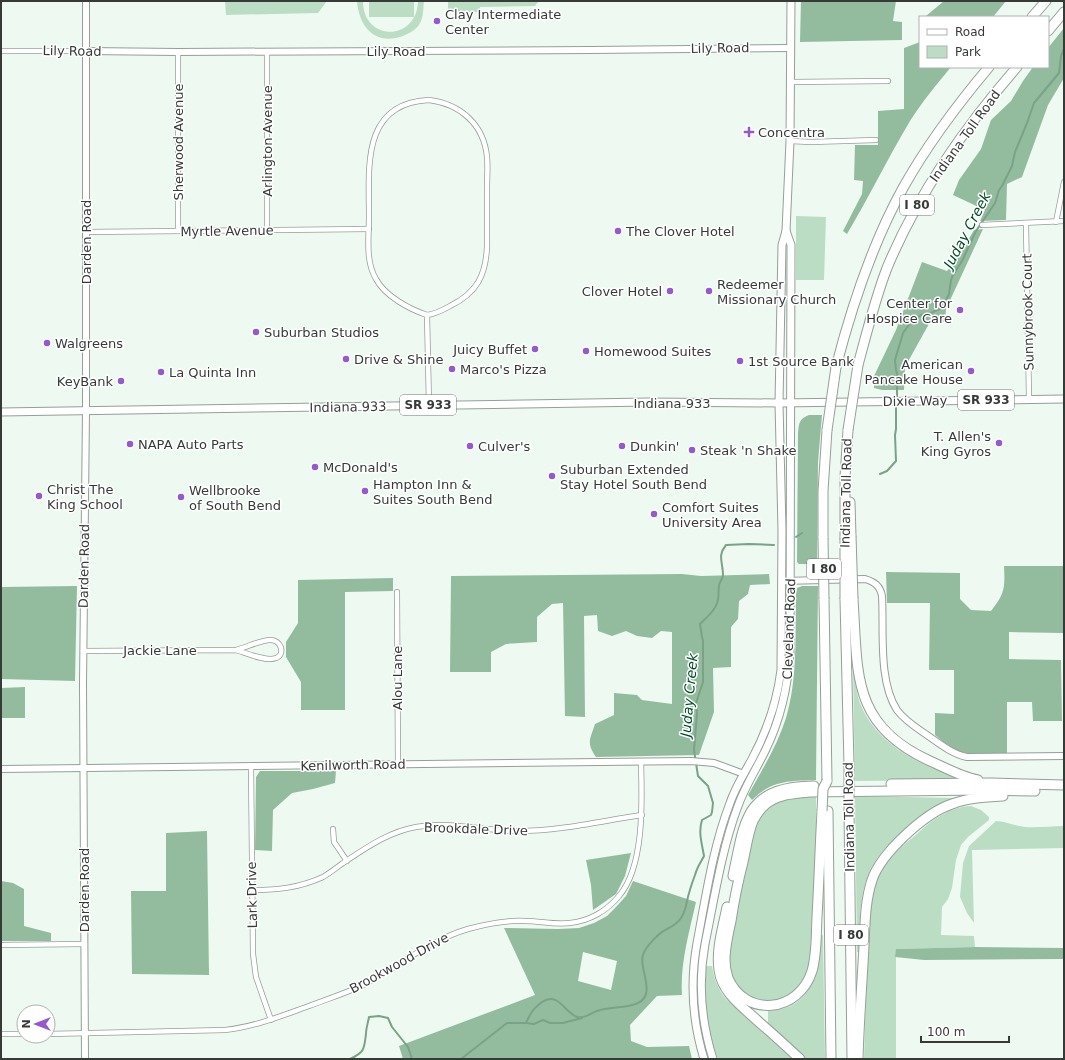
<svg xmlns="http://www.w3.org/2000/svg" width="1065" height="1060" viewBox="0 0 1065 1060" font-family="'DejaVu Sans',sans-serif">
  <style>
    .green { fill: #baddc4 }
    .forest { fill: #93bc9f; fill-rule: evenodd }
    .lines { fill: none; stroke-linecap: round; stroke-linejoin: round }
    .stream { stroke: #7aa286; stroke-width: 2 }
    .minor-casing { stroke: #949f97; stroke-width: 6 }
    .tertiary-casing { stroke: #949f97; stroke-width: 8 }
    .secondary-casing { stroke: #949f97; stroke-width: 9 }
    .primary-casing { stroke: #949f97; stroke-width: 9 }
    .motorway-casing { stroke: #949f97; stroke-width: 11 }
    .minor { stroke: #fff; stroke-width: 4.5 }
    .tertiary { stroke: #fff; stroke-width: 6 }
    .secondary { stroke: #fff; stroke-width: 7 }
    .primary { stroke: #fff; stroke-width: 7 }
    .motorway { stroke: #fff; stroke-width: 9 }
    .motorway-bridge-casing { stroke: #949f97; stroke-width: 11; stroke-linecap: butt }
    .motorway-bridge { stroke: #fff; stroke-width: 9 }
    .poi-dot { fill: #9359d0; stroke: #fff; stroke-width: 1.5 }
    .labels { text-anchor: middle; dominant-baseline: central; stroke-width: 3; stroke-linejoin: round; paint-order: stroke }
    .shield { fill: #fff; stroke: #737674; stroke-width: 1 }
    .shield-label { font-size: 12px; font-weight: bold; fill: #373b38 }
    .poi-label { font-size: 13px; fill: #373b38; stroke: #fff; text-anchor: start }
    .street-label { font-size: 13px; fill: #373b38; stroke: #fff }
    .water-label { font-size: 14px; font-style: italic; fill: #034c27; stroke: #fff }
  </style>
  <rect width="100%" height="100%" fill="#eefaf1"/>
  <g class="green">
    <polygon points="225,1 327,1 318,13 226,15"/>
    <path d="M357,1H363C363,42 417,42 418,1H424C423,8 424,16 420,23C417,29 410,33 403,36C375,46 359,27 357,1Z"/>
    <rect x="369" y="1" width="45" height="16"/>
    <polygon points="448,1 539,1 535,6 480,7 480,12 449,12 448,11"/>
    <polygon points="796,216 826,217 824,280 796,280"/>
    <path d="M853,669H854C855,680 856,692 860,703C871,732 898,753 926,765C934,769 954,775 959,780L855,781Z"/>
    <path d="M816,796V842L810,957C809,965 807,975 802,983C788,1005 760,1007 741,990C735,984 729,975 729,966C727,947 733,927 737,909C742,885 747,861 752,836C765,798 779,799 816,796Z"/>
    <path d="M855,796L956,798C934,805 924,814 907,829C897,837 886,846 878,857C858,884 860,920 859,952H857Z"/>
    <path d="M971,806L981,810L989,817V820L968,837L961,845L956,860L952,888L948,899L942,907L941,935L974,936L975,947L896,949V1059H864C865,1023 866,988 868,953C869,928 868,890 881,869C890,855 905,844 918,833C933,819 950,807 971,806Z"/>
    <path d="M996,821C1004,821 1016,826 1025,827C1038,828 1051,826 1064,826V848L972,850L974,923L967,913L960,897L963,863L969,846Z"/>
    <path d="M821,935H823L825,1059H805L768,1024V1011C814,1008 818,973 821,935Z"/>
    <path d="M706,966H712C714,979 718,989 726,999L792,1059H718C706,1030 703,997 706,966Z"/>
  </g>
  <g class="forest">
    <polygon points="801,1 896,1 893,21 902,22 902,40 800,42"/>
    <polygon points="944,1 1006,1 993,17 926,17 926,16"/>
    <polygon points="1064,28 1064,78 1048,105 1022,177 1007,184 1006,220 980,221 985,210 953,195 959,180 981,149 991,120 1011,101 1023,81 1033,67 1048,67 1048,48"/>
    <path d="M920,42V67H951C937,84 922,102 910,121C888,158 869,197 847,234L843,231L862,194L863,181L854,180L855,145H878V111L904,109V48Z"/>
    <polygon points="983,229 946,309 945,322 930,322 905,367 904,390 882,390 874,388 874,376 896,330 922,262 947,271 958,257 974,230"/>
    <path d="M809,415H822L818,462L817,564H799L797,562L798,433C799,423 799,419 809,415Z"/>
    <path d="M1004,566H1064V633L1009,632V659L1061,660L1062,721H1033L1032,702H1007V753C973,754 963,759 935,735V713L954,714V670H929L930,603H887L886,572L960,573V599L971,610L991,611C1005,593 1005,588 1004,566Z"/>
    <path d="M682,574L701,576L769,574L770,584L750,585L748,594L739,601L738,619L731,627V667L713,668L714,712L699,755L596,757C586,742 590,740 595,724L614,715V693L637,695L642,700L672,704V632L661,631L652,638L637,636L626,631L612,636L598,631L597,615L584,616L585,717L565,716L563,603L552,604L537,617V642L506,644L491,652V672H450L451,576Z"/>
    <polygon points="393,578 393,591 345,592 345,710 301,710 301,682 286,657 286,642 298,623 298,580"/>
    <polygon points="77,586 75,681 1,679 1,587"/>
    <path d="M802,586H818L816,780C790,781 772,780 752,800L748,795C762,770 777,746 786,718C798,678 795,635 796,593L797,588Z"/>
    <polygon points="25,687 25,718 1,718 1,688"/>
    <polygon points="260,771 336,771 335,783 313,789 292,793 273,810 272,851 255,850 256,777"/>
    <polygon points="207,831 209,975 132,974 131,891 166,891 166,833"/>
    <polygon points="631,853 625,876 616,894 593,910 591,885 586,860"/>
    <polygon points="1,881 13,883 24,889 24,926 51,933 51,941 1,941"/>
    <path d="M633,881L696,902C689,933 680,964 682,995L657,996L630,1025L631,1041L647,1047L689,1046L692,1059H403L399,1046L535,995L504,928L558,929L579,928L594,923L607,916L616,907L626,896ZM583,952L617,961L611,990L578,981Z"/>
    <polygon points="975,947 1064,948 1064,959 924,960 895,957 896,949"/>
  </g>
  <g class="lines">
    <g class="stream">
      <polyline points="897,399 897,386 899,380 896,370 895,360 903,333 911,322 921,315 931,313 943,307 949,294 951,280 953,275 962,261 976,231 995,203 999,190 1002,186 1012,166 1015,152 1027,123 1034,103 1059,73 1061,56 1064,49"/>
      <polyline points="880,474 887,471 896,461 895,435 896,429 896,404"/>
      <polyline points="796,537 802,533"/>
      <polyline points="526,1023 534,1024 543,1020 550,1023 563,1023 582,1018"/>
      <path d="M350,1059C365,1052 364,1049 366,1034C366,1028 368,1023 369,1017L379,1016L388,1018L392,1027L408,1047L412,1059"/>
      <path d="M461,1059L507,1023H526C531,1012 533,1009 542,1002C558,991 565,1013 577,1017C585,1019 590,1013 597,1011C610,1006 625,1009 638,1003C657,994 638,967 643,955C645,947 660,932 667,929C673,926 678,923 681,918C685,912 686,907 687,901C689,892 692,883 695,875C697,867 701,862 704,856C702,844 698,832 702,820L711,815L712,812L713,803L708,786L698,776L694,750L697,714L696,703L703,682V641L702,637L700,624C707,617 717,609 718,599C719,595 718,591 719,586C719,582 723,579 723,575C723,562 717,556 726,545L749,544L774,545"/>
    </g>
    <g class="minor-casing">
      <g id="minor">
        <polyline points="1,51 86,51"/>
        <polyline points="791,82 888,81"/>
        <path d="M429,100C461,104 484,125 487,157C488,167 487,178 487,188C487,207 487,227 487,246C486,275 477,293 450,306C443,310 436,314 427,315C409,309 385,296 376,279C365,261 369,236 369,216C369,168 361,103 429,100Z"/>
        <polyline points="790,141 811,142 876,140"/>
        <polyline points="1056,222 1064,182"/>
        <polyline points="1026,224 1029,399"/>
        <polyline points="982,225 1064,221"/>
        <polyline points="267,230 267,51"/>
        <polyline points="178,231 178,52"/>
        <polyline points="86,232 369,229"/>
        <polyline points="427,315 429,405"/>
        <polyline points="397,592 398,765"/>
        <path d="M83,651L236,650C246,653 266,662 276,658C286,654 281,639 269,640C259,641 247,647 236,650"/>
        <polyline points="251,766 253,954 256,977 271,1020"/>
        <polyline points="333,829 334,842 347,861"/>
        <path d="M252,890C277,890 299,888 323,877C330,873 336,868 343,863C366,848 388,832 416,827C450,821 484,831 518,831C560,831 601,821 642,815"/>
        <polyline points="1,945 84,944"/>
        <polyline points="1,1034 24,1034"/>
        <path d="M48,1034L225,1030C254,1027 281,1016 309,1006C327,999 347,993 365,984C399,966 430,940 468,929C486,924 506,920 525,921C540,921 555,925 570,923C589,921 607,911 619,896C645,866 642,799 641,762"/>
      </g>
    </g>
    <g class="tertiary-casing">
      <g id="tertiary">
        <polyline points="86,51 178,52 591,50 791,48"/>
        <path d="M782,581L865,579C875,582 880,586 882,596C884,630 878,681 897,710C905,721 917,728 927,735C940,744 952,754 967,757L1064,756"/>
        <polyline points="1,769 691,761 714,763 744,774"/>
        <polyline points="85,1059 83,684 86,411 86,1"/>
      </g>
    </g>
    <g class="secondary-casing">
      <g id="secondary">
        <path d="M704,1059C692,1020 690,982 697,943C706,896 713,847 730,803C735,788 744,774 752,759C767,731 777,702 781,670L782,530L779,403L782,245L786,231L790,141L791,1"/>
        <path d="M713,1059C701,1021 698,983 705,944C714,900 722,848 738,806C745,786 757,768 766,749C781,718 788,686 790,652L791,245L786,231"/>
      </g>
    </g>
    <g class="primary-casing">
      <polyline id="primary" points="1,412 649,402 779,403 1064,399"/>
    </g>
    <g class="motorway-casing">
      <g id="motorway">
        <polyline points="1032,17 1046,1"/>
        <polyline points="1048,31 1064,12"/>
        <path d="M858,365C867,332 875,299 887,268C918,193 964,128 1017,67"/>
        <path d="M836,367C852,305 872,244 903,188C927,145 957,105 989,67"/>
        <polyline points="850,502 851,536"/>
        <polyline points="823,538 823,491 827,430"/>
        <polyline points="845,538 845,477 848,430"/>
        <polyline points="824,599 827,781"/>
        <polyline points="845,599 849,765"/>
        <path d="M853,599C858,674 851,725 930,761C946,768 962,777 978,780"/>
        <polyline points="891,784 991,783 1064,785"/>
        <path d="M822,811C820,847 819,882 817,917C816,935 817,954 812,971C799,1013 745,1018 728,978C726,972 725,966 725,960C725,947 728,934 731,921C734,901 738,881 743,862C746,849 748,833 753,821C756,815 761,808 766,804C778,794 794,794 809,792L983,790L1035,791"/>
        <polyline points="828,811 831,1059"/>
        <polyline points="849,811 852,1059"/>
        <path d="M733,876C745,819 745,787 814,786"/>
        <path d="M727,907C723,927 716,949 719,970C722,993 743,1007 759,1022C773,1034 786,1046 800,1059"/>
        <path d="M858,1059C859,1021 862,984 864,946C865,924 865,901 872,880C881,853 925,813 952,804C968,798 985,797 1003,796"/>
      </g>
    </g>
    <use href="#minor" class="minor"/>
    <use href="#tertiary" class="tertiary"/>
    <use href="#secondary" class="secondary"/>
    <use href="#primary" class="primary"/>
    <use href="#motorway" class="motorway"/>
    <g class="motorway-bridge-casing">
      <g id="motorway-bridge">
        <polyline points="827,430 836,367"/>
        <polyline points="848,430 858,365"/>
        <polyline points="851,536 853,599"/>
        <polyline points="823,538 824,599"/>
        <polyline points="845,538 845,599"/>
        <polyline points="849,765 849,811"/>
        <polyline points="822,811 823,789 827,781"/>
      </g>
    </g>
    <use href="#motorway-bridge" class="motorway-bridge"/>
  </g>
  <g class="poi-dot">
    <circle cx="437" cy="21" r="4"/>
    <path d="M747 126h4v4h4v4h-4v4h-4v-4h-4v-4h4z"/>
    <circle cx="618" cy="231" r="4"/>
    <circle cx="670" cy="291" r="4"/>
    <circle cx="709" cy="291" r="4"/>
    <circle cx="960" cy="310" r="4"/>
    <circle cx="256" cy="332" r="4"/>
    <circle cx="47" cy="343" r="4"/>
    <circle cx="535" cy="349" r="4"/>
    <circle cx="586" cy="351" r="4"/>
    <circle cx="346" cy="359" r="4"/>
    <circle cx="740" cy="361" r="4"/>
    <circle cx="452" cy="369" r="4"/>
    <circle cx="971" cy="371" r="4"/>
    <circle cx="161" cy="372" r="4"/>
    <circle cx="121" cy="381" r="4"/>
    <circle cx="999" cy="443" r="4"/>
    <circle cx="130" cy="444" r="4"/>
    <circle cx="470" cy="446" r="4"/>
    <circle cx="622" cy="446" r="4"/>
    <circle cx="692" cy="450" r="4"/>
    <circle cx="315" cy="467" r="4"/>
    <circle cx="552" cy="476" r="4"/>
    <circle cx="365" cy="491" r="4"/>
    <circle cx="39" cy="496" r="4"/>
    <circle cx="181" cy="497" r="4"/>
    <circle cx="654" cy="514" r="4"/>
  </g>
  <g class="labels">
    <g class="shield">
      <rect x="900" y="195" width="34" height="20" rx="3"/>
      <rect x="958" y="390" width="56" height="20" rx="3"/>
      <rect x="400" y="395" width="56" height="20" rx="3"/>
      <rect x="807" y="559" width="34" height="20" rx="3"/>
      <rect x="834" y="925" width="34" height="20" rx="3"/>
    </g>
    <g class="shield-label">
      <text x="917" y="205">I 80</text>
      <text x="986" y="400">SR 933</text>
      <text x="428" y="405">SR 933</text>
      <text x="824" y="569">I 80</text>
      <text x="851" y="935">I 80</text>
    </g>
    <g class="poi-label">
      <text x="445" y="14">Clay Intermediate<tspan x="445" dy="15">Center</tspan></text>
      <text x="758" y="132">Concentra</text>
      <text x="626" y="231">The Clover Hotel</text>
      <text x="717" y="284">Redeemer<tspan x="717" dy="15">Missionary Church</tspan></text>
      <text x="662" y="291" text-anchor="end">Clover Hotel</text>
      <text x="952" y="303" text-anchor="end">Center for<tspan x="952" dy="15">Hospice Care</tspan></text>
      <text x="264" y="332">Suburban Studios</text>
      <text x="55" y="343">Walgreens</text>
      <text x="527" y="349" text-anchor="end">Juicy Buffet</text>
      <text x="594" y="351">Homewood Suites</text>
      <text x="354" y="359">Drive &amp; Shine</text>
      <text x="748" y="361">1st Source Bank</text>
      <text x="963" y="364" text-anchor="end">American<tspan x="963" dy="15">Pancake House</tspan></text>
      <text x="460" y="369">Marco's Pizza</text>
      <text x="169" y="372">La Quinta Inn</text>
      <text x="113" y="381" text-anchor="end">KeyBank</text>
      <text x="991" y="436" text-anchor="end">T. Allen's<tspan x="991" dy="15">King Gyros</tspan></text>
      <text x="138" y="444">NAPA Auto Parts</text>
      <text x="478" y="446">Culver's</text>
      <text x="630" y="446">Dunkin'</text>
      <text x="700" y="450">Steak 'n Shake</text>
      <text x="323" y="467">McDonald's</text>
      <text x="560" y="469">Suburban Extended<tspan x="560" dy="15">Stay Hotel South Bend</tspan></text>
      <text x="373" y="484">Hampton Inn &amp;<tspan x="373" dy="15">Suites South Bend</tspan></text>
      <text x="47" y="489">Christ The<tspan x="47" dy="15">King School</tspan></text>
      <text x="189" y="490">Wellbrooke<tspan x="189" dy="15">of South Bend</tspan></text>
      <text x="662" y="507">Comfort Suites<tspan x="662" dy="15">University Area</tspan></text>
    </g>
    <g class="street-label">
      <text transform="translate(720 48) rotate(-1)">Lily Road</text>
      <text transform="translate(72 51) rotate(1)">Lily Road</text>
      <text x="396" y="51">Lily Road</text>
      <text transform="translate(965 136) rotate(-54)">Indiana Toll Road</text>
      <text transform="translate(267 141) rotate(-90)">Arlington Avenue</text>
      <text transform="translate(178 142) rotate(-90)">Sherwood Avenue</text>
      <text transform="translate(227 231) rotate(-1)">Myrtle Avenue</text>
      <text transform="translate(86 242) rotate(-90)">Darden Road</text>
      <text transform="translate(1028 312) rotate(-91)">Sunnybrook Court</text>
      <text transform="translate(915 401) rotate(-1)">Dixie Way</text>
      <text x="672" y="403">Indiana 933</text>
      <text transform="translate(348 407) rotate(-1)">Indiana 933</text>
      <text transform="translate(846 493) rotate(-89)">Indiana Toll Road</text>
      <text transform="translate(84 566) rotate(-89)">Darden Road</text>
      <text transform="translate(789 629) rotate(-88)">Cleveland Road</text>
      <text x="160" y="650">Jackie Lane</text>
      <text transform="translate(397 678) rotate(-90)">Alou Lane</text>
      <text transform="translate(353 765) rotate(-1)">Kenilworth Road</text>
      <text transform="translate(849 817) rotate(-91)">Indiana Toll Road</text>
      <text transform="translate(476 829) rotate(2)">Brookdale Drive</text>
      <text transform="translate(84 890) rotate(-90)">Darden Road</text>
      <text transform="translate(252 895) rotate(-91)">Lark Drive</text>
      <text transform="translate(399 963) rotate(-29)">Brookwood Drive</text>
    </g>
    <g class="water-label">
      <text transform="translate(967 230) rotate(-62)">Juday Creek</text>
      <text transform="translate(689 695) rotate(-85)">Juday Creek</text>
    </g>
  </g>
  <rect width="1065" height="1060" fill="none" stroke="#373b38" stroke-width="4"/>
  <rect x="919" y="16" width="130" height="52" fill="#ffffff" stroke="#afb1af"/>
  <rect x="927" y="29" width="20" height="6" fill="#ffffff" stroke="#afb1af"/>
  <text x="955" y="36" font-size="12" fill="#373b38">Road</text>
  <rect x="927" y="46" width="20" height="12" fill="#baddc4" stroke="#afb1af"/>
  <text x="955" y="56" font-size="12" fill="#373b38">Park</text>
  <g transform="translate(36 1024) rotate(270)"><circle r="19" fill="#ffffff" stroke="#afb1af"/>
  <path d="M0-3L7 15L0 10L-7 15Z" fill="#9359d0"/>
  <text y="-6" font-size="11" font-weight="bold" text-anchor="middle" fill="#373b38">N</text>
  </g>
  <path d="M921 1036v6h88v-6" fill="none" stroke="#373b38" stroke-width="2"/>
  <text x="927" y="1036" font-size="12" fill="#373b38" stroke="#ffffff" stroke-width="3" paint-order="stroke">100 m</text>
</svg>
